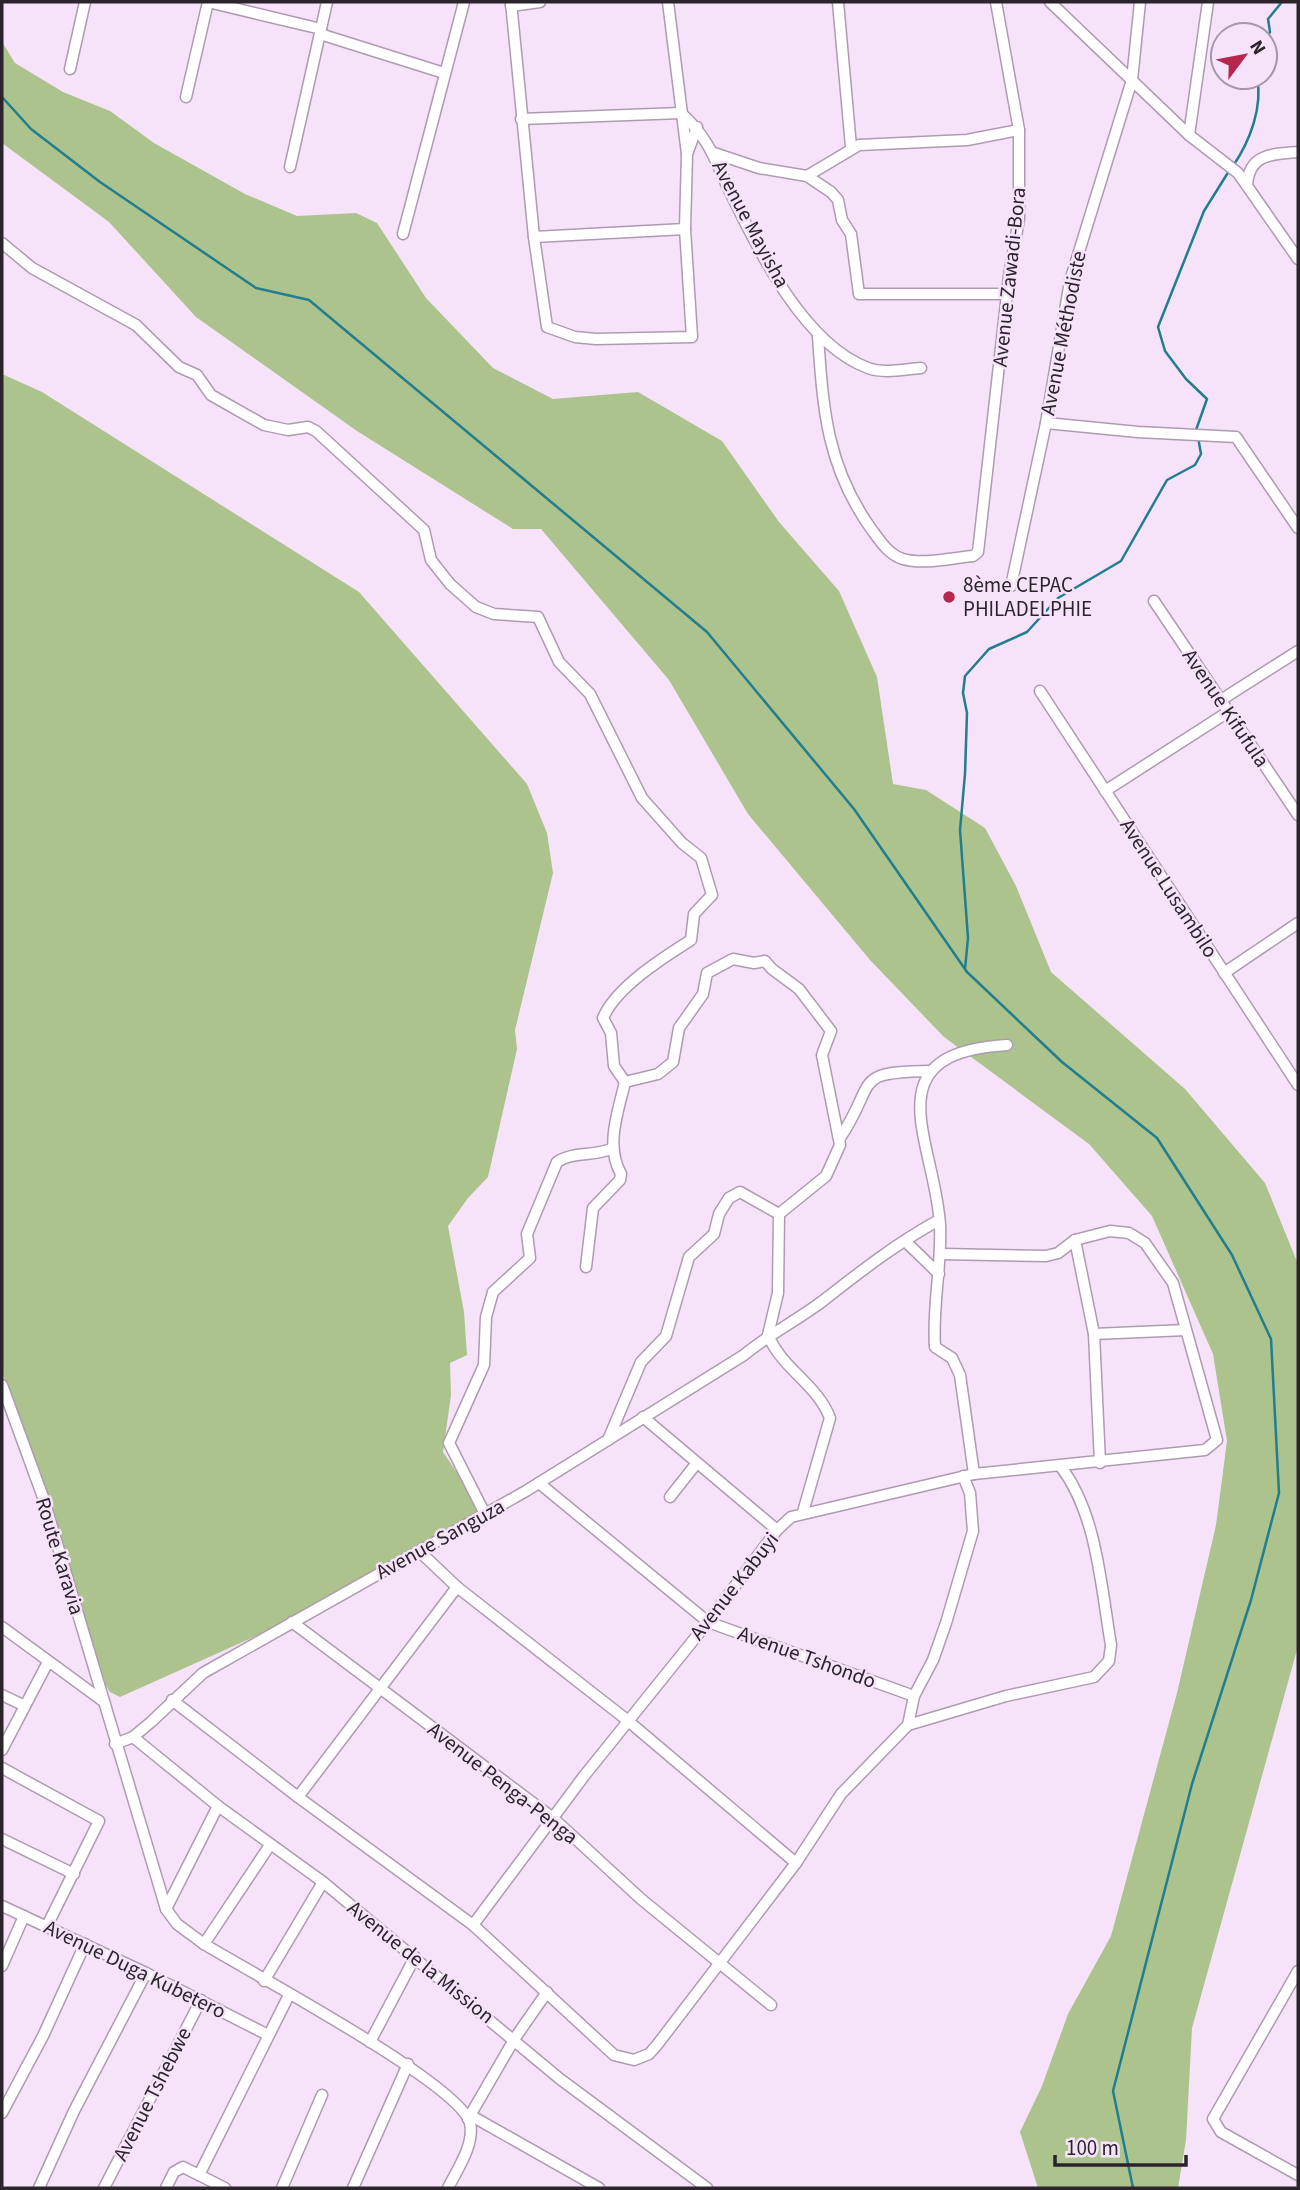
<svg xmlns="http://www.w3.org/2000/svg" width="1300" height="2190" viewBox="0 0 1300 2190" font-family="'Source Sans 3',sans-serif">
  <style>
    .green { fill: #acc38d }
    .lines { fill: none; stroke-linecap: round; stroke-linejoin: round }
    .stream { stroke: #227d8e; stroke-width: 2.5 }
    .minor-casing { stroke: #ae9bb1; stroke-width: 13 }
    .minor { stroke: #fff; stroke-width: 10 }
    .poi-dot { fill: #b7264e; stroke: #f6e3fa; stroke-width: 2.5 }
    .labels { text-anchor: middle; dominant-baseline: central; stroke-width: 5; stroke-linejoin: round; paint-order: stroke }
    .street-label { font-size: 21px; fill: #2b242d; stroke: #f6e3fa }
    .poi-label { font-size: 21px; fill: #2b242d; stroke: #f6e3fa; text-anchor: start }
  </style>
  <rect width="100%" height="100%" fill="#f6e3fa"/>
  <g class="green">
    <polygon points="2,42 15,63 63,92 110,111 154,143 245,194 297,216 356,213 377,223 426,298 493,368 553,399 638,392 722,441 779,522 839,591 877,677 893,784 926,790 985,828 1016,886 1051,972 1185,1089 1265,1183 1298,1264 1298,1646 1192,2028 1186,2140 1178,2188 1038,2188 1020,2132 1042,2086 1068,2014 1111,1936 1177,1693 1216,1525 1227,1441 1213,1354 1152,1216 1089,1144 944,1037 870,960 748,814 669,680 541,529 513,529 357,431 196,317 109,222 2,143"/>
    <polygon points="2,374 42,392 359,592 527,784 547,833 553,873 515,1030 517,1049 488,1177 468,1198 448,1226 464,1312 467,1355 450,1363 451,1395 443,1452 485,1514 316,1609 120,1697 110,1692 102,1679 65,1553 2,1372"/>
  </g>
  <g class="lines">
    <g class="stream">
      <polyline points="1265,41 1270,32 1268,19 1282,2"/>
      <polyline points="2,97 31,129 100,182 256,288 309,300 707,632 854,809 967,972 1062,1062 1157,1138 1232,1255 1271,1339 1279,1493 1251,1600 1192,1784 1113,2091 1133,2188"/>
      <path d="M1233,166C1250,141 1263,107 1257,77"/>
      <polyline points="1196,430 1207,399 1186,379 1165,351 1158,327 1204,211 1229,171"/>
      <polyline points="965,969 968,938 960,830 965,774 967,713 963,693 965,676 989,649 1027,632 1058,598 1121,561 1167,480 1195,465 1201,454 1198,437"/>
    </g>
    <g class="minor-casing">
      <g id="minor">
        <polyline points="208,2 321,29"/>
        <polyline points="511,2 534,237 547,327 575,337 596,339 692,337 685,229"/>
        <polyline points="668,2 687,154"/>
        <polyline points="838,2 851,147"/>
        <polyline points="1050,2 1189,135 1238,173 1298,259"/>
        <polyline points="511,6 540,2"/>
        <polyline points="320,34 444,73"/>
        <polyline points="70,69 85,2"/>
        <polyline points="186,97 208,2"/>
        <path d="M681,113C710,139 715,161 731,194C759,252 805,345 868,368C884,374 905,369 921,368"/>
        <polyline points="521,119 681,113"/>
        <polyline points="1189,135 1208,2"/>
        <polyline points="714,153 759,168 807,176 831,192 838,200 842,220 851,234 859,294 1007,294"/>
        <polyline points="290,167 327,2"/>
        <polyline points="807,176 859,145 967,140 1019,130"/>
        <path d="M1247,185C1249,154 1272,154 1298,152"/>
        <polyline points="403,234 464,2"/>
        <polyline points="534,237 685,229 687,154 697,127"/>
        <path d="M2,243L32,268L136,325L179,367L197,375L211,395L264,425L288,430L308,427L316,431L424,530L431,560L450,584L476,607L494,614L538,617L559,662L590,694L642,798L682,843L701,858L712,895L694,914L691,940C664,957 616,987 603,1018L611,1033L614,1066L625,1082C618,1112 605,1146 621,1174L620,1180L593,1208L586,1267"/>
        <path d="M818,336C823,410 827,468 872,530C880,541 889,555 903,559C924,565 951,558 973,556L978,552L1009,276L1019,219V130L996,2"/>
        <polyline points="1046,423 1138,432 1236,437 1298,528"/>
        <polyline points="1011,586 1046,423 1070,281 1132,80 1140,2"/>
        <polyline points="1154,601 1298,815"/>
        <polyline points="1040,691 1298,1085"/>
        <polyline points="1221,700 1298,651"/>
        <polyline points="1105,791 1228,712"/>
        <polyline points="1224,973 1298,923"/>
        <polyline points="625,1082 658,1074 673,1062 679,1028 703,994 707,973 733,959 754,963 765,961 772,969 799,989 831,1031 822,1055 840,1145 826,1176 779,1214"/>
        <path d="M840,1138C878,1081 850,1072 931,1071"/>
        <path d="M779,1214L778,1293L768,1335C782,1369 817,1384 830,1418L803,1512"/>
        <polyline points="1075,1240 1094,1334 1100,1463"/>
        <polyline points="905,1241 939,1274"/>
        <polyline points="1094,1334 1186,1330"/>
        <path d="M2,1385L44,1500L166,1909L177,1924L204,1944C248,1971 460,2084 470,2123C475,2144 457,2170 448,2188"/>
        <polyline points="643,1417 777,1530"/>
        <polyline points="608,1440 641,1362 666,1336 689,1257 714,1234 719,1214 729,1198 740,1192 779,1214"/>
        <path d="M974,1474L960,1375L952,1358L935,1347C932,1306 942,1266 940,1225C935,1141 870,1053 1007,1045"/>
        <polyline points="539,1483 708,1622 914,1696"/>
        <polyline points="670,1497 696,1464"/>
        <path d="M485,1514L449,1443L484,1365L486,1317L493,1292L530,1258L527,1234L557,1162C573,1151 595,1157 613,1148"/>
        <polyline points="419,1551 457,1587 627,1720 796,1863"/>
        <polyline points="292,1622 553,1818 641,1899 771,2005"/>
        <polyline points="2,1627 103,1701"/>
        <polyline points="2,1695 23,1705"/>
        <polyline points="172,1700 298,1797 473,1925 614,2055 634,2060 649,2054 657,2045 796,1863 841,1794 908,1725 914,1696 933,1660 946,1623 973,1531 970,1493 963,1476"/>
        <path d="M908,1725L1006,1696L1094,1677L1109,1661L1111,1645C1101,1587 1097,1514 1061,1467"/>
        <polyline points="133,1737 218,1806 323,1882 560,2079 707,2188"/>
        <path d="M115,1744L133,1737L151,1722L203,1673L526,1491L744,1355C769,1334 798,1320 824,1300C861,1271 897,1243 939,1220"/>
        <polyline points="2,1750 48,1662"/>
        <polyline points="2,1768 99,1821 47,1926"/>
        <polyline points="298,1797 457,1587"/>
        <polyline points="2,1839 74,1874"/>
        <polyline points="2,1906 146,1973 268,2035"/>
        <polyline points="166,1909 218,1806"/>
        <polyline points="473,1925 584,1776 708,1622 777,1530 791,1517 974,1474 1205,1450 1217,1440 1173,1283 1145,1243 1129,1233 1110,1231 1075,1240 1058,1253 1046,1256 941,1254"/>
        <polyline points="204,1944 270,1845"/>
        <polyline points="2,1966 24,1916"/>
        <polyline points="1298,1971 1213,2119 1221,2132 1298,2175"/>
        <polyline points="264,1981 323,1882"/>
        <polyline points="370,2042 415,1957"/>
        <polyline points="2,2113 43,2036 85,1944"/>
        <polyline points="470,2115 599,2188"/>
        <polyline points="468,2119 515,2038 547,1992"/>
        <polyline points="199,2175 289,1995"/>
        <polyline points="39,2188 74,2111 146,1973"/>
        <polyline points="104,2188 201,2000"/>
        <polyline points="166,2188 174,2172 183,2167 225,2188"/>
        <polyline points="282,2188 322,2095"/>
        <polyline points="353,2188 408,2064"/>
      </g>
    </g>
    <use href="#minor" class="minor"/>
  </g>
  <circle class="poi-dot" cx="949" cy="597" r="7"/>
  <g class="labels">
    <g class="street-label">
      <text transform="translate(751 224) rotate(62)">Avenue Mayisha</text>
      <text transform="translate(1009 277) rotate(-84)">Avenue Zawadi-Bora</text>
      <text transform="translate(1063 333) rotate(-79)">Avenue Méthodiste</text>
      <text transform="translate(1226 708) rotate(56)">Avenue Kifufula</text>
      <text transform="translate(1169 888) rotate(57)">Avenue Lusambilo</text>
      <text transform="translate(440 1539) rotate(-29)">Avenue Sanguza</text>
      <text transform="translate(60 1556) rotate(73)">Route Karavia</text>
      <text transform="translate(734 1586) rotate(-52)">Avenue Kabuyi</text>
      <text transform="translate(807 1657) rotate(20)">Avenue Tshondo</text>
      <text transform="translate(503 1783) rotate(38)">Avenue Penga-Penga</text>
      <text transform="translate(421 1962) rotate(39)">Avenue de la Mission</text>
      <text transform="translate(135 1969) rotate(26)">Avenue Duga Kubetero</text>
      <text transform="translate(152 2094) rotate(-63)">Avenue Tshebwe</text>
    </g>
    <g class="poi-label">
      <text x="963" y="585">8ème CEPAC<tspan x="963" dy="24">PHILADELPHIE</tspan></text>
    </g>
  </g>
  <rect width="1300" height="2190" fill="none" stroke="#2b242d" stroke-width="7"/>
  <g transform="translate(1244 56) rotate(58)"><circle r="33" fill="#f6e3fa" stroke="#a597a8" stroke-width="2"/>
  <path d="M0-5L12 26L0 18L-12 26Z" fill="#b7264e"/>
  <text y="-10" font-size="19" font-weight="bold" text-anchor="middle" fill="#2b242d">N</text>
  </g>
  <path d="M1055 2155v10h131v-10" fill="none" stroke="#2b242d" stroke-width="3.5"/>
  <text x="1066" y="2155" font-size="21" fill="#2b242d" stroke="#f6e3fa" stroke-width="5" paint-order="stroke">100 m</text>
</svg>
